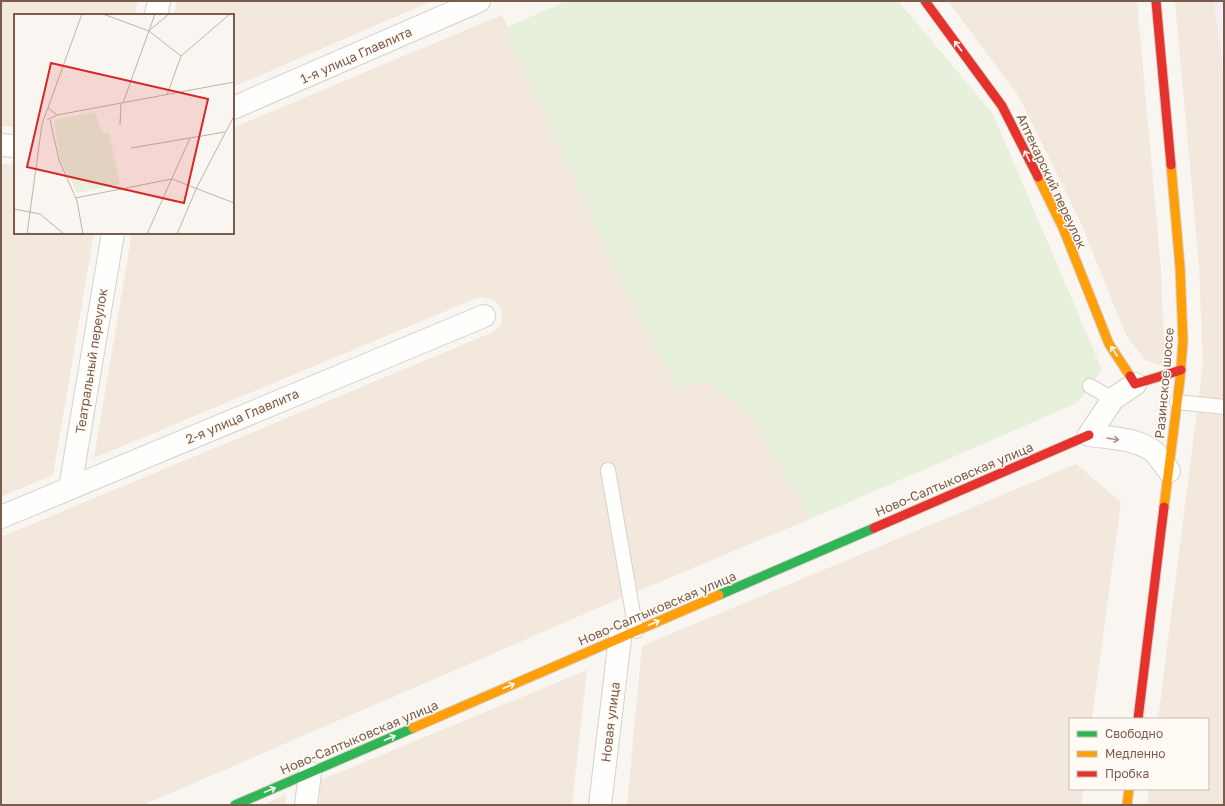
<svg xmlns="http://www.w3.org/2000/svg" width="1225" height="806" viewBox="0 0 1225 806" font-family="'Golos Text',sans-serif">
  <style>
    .residential { fill: #f2e8de }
    .education { fill: #f6eef6 }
    .green { fill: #e7f0db }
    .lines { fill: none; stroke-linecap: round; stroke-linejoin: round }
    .lane-casing { stroke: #d7d1cb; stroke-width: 16 }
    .street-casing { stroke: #d7d1cb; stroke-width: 24 }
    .fast-casing { stroke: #d9d2cb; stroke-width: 11 }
    .slow-casing { stroke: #d9d2cb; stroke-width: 11 }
    .jam-casing { stroke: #d9d2cb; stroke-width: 11 }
    .lane { stroke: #fefefd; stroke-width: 14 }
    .street { stroke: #fefefd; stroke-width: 22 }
    .fast { stroke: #30b455; stroke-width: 9 }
    .slow { stroke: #ff9f0a; stroke-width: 9 }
    .jam { stroke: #e5322d; stroke-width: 9 }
    .oneway { stroke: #fffaf3 }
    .oneway2 { stroke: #a8958b }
    .labels { text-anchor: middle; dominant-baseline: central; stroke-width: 3; stroke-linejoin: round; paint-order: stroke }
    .street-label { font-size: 13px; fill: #7a5c4d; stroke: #fffaf3 }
    .inset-road { fill: none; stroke: #c2b3aa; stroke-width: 1 }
    .view { fill: #d62828; fill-opacity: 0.15; stroke: #d62828; stroke-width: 2 }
    .inset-edge { fill: none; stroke: #7a5c4d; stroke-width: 2 }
  </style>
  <rect width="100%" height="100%" fill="#f9f5f0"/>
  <g class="residential">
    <polygon points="1,1 138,1 135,15 15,15 15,127 1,126"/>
    <polygon points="177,1 432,1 233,87 233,15 174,15"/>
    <polygon points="948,1 1137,1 1161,269 1165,367 1145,360 1126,335 1080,221 1019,97"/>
    <polygon points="1175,1 1224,1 1224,805 1147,805 1149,789 1208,789 1208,719 1158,719 1203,364 1199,266"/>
    <polygon points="502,15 616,269 709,382 753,418 810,519 619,599 143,805 1,805 1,537 491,333 500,326 502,320 501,308 494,300 482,297 477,298 94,458 132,233 233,233 233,128 363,73"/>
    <polygon points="1,164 15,165 15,233 94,233 53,475 1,497"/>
    <polygon points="1076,464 1121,502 1092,719 1070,719 1070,789 1083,789 1081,805 627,805 642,646"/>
    <polygon points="587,670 572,805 319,805 321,780"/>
    <polygon points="286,794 285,805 263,805"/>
  </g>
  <polygon class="education" points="1214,1 1224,1 1224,68 1223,68"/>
  <polygon class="green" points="566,1 898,1 993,114 1102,370 1077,403 810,519 753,418 709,382 677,387 616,269 505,28"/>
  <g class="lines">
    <g class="lane-casing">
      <g id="lane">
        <polyline points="1090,386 1113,399"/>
        <polyline points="1177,402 1224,407"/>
        <polyline points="608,470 636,631"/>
      </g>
    </g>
    <g class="street-casing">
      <g id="street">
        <polyline points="156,15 159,1"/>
        <polyline points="233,108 479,1"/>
        <polyline points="1,145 15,146"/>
        <path d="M1135,384L1113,399L1089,435C1109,438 1136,438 1153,451C1159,456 1164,465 1169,471"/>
        <polyline points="70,488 113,233"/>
        <polyline points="1,517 484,316"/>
        <polyline points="306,805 310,773"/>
        <polyline points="600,805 620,638"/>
      </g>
    </g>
    <g class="fast-casing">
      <g id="fast">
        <polyline points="719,595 874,528"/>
        <polyline points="235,805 413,728"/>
      </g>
    </g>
    <g class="slow-casing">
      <g id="slow">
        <polyline points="1038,177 1063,228 1109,344 1130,376"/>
        <polyline points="1164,507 1180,379 1183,341 1180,267 1171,165"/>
        <polyline points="413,728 719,595"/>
        <polyline points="1127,805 1129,789"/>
      </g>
    </g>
    <g class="jam-casing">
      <g id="jam">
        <polyline points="925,1 1002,106 1038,177"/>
        <polyline points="1156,1 1171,165"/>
        <polyline points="1130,376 1135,384 1181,370"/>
        <polyline points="874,528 1089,435"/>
        <polyline points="1138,719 1164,507"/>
      </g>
    </g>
    <use href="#lane" class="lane"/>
    <use href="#street" class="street"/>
    <use href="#fast" class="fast"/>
    <use href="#slow" class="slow"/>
    <use href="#jam" class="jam"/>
  </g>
  <defs><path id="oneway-shaft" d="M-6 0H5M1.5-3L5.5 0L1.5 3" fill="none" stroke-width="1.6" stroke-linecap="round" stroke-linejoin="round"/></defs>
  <g class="oneway">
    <use href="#oneway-shaft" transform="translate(958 46) rotate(-127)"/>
    <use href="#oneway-shaft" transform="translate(1027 156) rotate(-116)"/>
    <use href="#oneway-shaft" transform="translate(1114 351) rotate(-123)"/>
    <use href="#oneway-shaft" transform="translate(654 623) rotate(-23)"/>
    <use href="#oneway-shaft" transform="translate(509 686) rotate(-23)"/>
    <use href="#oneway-shaft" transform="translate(390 738) rotate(-23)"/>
    <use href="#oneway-shaft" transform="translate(270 790) rotate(-23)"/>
  </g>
  <use class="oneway2" href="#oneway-shaft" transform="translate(1113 439) rotate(8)"/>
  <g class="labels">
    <g class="street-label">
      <text transform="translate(356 55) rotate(-24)">1-я улица Главлита</text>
      <text transform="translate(1052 181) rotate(65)">Аптекарский переулок</text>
      <text transform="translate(91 361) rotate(-81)">Театральный переулок</text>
      <text transform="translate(1164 383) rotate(-85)">Разинское шоссе</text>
      <text transform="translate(242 416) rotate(-23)">2-я улица Главлита</text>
      <text transform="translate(954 479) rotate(-23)">Ново-Салтыковская улица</text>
      <text transform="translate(657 608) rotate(-23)">Ново-Салтыковская улица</text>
      <text transform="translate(610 722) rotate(-83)">Новая улица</text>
      <text transform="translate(359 737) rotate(-23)">Ново-Салтыковская улица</text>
    </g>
  </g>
  <g transform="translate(14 14)">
    <rect width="220" height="220" fill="#f9f5f0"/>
    <path d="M81,98L86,113L90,119H95L106,170L63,179L46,145L40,109L44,105Z" fill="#e7f0db"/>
    <path class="inset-road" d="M89,0L135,17L167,42M136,16L155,0M153,81L167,42L216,0M109,89L141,0M43,101L220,68M33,106L43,101L34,94M36,106L45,146L63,187L69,220M106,111L107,89M117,134L211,118M61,184L158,165L220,189M0,195L26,200L50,220M13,220L28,110L68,0M133,220L176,124M163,220L183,173L220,102"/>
    <path class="view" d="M37,49L194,85L170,189L13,153Z"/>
    <rect width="220" height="220" class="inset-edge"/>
  </g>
  <rect width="1225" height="806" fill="none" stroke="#7a5c4d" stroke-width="4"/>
  <rect x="1069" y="718" width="140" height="72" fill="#fffaf3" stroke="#cabbb1"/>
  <rect x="1077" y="731" width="20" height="6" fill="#30b455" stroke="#cabbb1"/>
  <text x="1105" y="738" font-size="12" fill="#7a5c4d">Свободно</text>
  <rect x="1077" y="751" width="20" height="6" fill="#ff9f0a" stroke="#cabbb1"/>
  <text x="1105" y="758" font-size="12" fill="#7a5c4d">Медленно</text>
  <rect x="1077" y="771" width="20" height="6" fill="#e5322d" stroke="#cabbb1"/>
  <text x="1105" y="778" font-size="12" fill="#7a5c4d">Пробка</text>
</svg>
